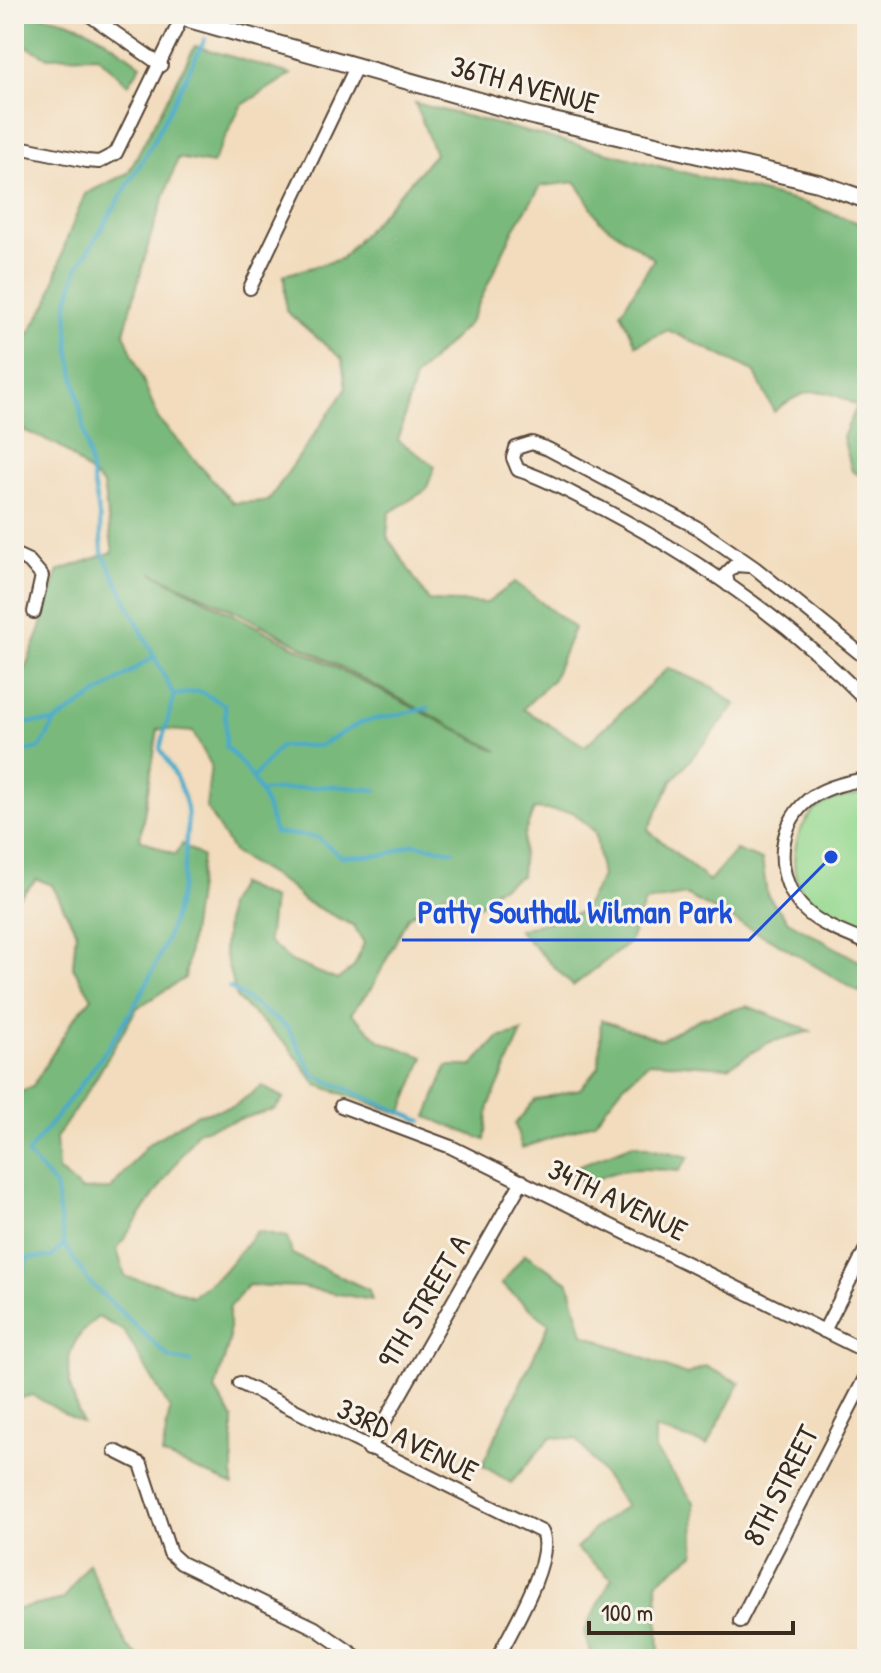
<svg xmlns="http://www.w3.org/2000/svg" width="881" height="1673" viewBox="0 0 881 1673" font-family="'Patrick Hand',sans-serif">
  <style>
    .green { fill: #97d991; stroke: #698258; stroke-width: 2 }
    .forest { fill: #79b97b; stroke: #5a724c; stroke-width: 2; fill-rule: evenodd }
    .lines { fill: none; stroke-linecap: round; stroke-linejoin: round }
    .stream { stroke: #4aabca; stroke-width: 4 }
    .minor-casing { stroke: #564536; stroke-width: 16 }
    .tertiary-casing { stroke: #564536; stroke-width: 20 }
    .minor { stroke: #fff; stroke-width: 12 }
    .tertiary { stroke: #fff; stroke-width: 16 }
    .labels { text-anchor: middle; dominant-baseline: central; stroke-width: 6; stroke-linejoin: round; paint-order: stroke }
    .street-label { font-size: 30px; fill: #3b2a1e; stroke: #f7f3e8 }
    .leader { fill: none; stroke: #1d4ed8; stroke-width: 3 }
    .callout-dot { fill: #1d4ed8; stroke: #f7f3e8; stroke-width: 3 }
    .callout-label { font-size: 32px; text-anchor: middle; font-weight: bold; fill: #1d4ed8; stroke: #f7f3e8; stroke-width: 6; stroke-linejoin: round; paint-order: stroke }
  </style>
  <rect width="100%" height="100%" fill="#f7f3e8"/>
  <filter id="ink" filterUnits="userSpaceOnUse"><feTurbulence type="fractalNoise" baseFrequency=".0125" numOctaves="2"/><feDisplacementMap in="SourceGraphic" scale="16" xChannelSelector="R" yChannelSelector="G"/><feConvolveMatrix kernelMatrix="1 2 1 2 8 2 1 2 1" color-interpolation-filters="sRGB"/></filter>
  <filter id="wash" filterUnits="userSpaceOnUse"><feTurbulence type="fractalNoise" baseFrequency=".006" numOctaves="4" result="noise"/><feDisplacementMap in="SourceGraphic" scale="32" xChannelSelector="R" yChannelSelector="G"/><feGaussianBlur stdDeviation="1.8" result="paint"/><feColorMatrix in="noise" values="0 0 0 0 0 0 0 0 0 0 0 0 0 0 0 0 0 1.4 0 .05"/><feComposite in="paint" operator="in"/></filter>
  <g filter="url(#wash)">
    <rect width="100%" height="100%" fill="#f2dcbd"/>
    <path class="green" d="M867,793V931C846,921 824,913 807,897C786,875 793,831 814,811C828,798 849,796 867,793Z"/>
    <g class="forest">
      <path d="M14,14C73,14 96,32 141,65L128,85L98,56L46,57L14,39Z"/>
      <path d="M195,46L291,74L241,106L212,164L178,158L151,235L124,333L159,420L233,503L268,501L346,389L342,359L286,311L284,275L341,259L435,154L415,103L807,204L867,226V479L852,471L843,437L857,406C824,385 804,387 774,412L754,371L668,330L636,345L621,312L654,259L600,221L576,182L541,186L514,229L470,322L415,377L398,440L435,466L426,490L389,513L387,536L429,601L487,603L515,582L574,628L553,679L523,709L585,746L668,668L711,686L736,705L672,781L648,830L709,881L736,850L762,860L767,895L788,921L866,965L860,993L774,941L686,895L645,902L629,943L573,986L518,930L582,912L602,877L595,832L573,812L534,809L524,835L521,876L493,891L478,907L445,893L408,917L373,986L351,1013L380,1041L424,1057L401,1114L317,1085L288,1046L237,999L224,952L227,905L239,884L273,899L268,941L291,961L337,980L354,967L364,943L354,926L304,901L289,886L234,853L206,807L211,765L193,732L158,729L140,839L175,855L182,844L202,857L185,978L137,1008L93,1083L56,1138L58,1170L81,1190L111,1189L147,1145L195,1115L234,1106L262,1086L284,1098L275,1109L198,1131L117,1249L125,1277L160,1284L192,1296L223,1272L257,1231L287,1237L292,1254L369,1290L372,1300L300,1287L248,1285L229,1308V1342L215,1390L233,1419V1485L162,1455L170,1409L124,1331L98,1317C56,1350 66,1379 82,1423L32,1395L14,1400V1095L33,1086L72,1021L92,998L73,967L76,931L52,885L37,879L14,902V695L39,634L58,571L113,552L103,485L60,446L14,426V358L49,300L66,241L85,194L128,173ZM151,572L239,613L498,751H497Z"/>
      <polygon points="747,1006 811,1031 770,1042 728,1067 649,1062 623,1086 594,1123 522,1148 515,1124 535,1100 580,1089 599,1067 601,1020 661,1040 699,1019"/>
      <polygon points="522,1032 489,1106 485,1140 427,1117 447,1066 472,1066 498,1038"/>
      <path d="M633,1144L689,1157L679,1171C646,1168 616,1165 587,1185L568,1170Z"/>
      <polygon points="525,1254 569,1283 583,1334 686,1375 705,1366 740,1383 707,1445 655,1429 655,1450 694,1502 695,1553 657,1582 659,1659 593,1659 584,1632 612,1578 576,1549 595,1528 626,1506 577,1439 551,1437 511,1483 482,1465 549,1324 501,1284"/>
      <polygon points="88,1563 127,1646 142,1659 14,1659 14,1610 64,1599"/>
    </g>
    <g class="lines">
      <g class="stream">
        <path d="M175,695L199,691L225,705L226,747C253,773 265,797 275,833L317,837L341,857L386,855L413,844L453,851"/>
        <polyline points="14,723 55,722 153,657"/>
        <polyline points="14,759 18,753 40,748 55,722"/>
        <polyline points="254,777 280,746 319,746 362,722 429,708"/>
        <polyline points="261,791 331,786 376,790"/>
        <polyline points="229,987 288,1028 314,1075 422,1121"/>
        <polyline points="64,1244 88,1281 170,1358 190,1362"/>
        <path d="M14,1310H18V1290L27,1258L52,1257L64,1244L55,1186L27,1154C97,1065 182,964 186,846C186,833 190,816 186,804C181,784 171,766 160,749L174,696L102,552L100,521L69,347L67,305L77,270L151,146L205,39"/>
      </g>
    </g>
  </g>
  <g filter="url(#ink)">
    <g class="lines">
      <g class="minor-casing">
        <g id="minor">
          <polyline points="88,14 161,65"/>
          <polyline points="14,146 87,161 99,162 116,153 182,17"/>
          <polyline points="250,288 356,67"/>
          <polyline points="14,554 29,561 42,576 34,612"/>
          <polyline points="728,585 726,574 735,565 749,566"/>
          <path d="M867,659L755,568L696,527L548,449L532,443L516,448L513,458L518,470C546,478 574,495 601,508C698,559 790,622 867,701"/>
          <path d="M867,779C847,782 824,787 808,800C774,828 775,882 806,911C822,926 847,934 867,943"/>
          <polyline points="341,1106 451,1147 867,1352"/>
          <polyline points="824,1331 867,1247"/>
          <path d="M240,1383L542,1532C555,1559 510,1633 497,1659"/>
          <polyline points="369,1449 522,1181"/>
          <polyline points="115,1451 141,1464 170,1553 181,1563 315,1628 360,1659"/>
          <polyline points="740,1621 867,1374"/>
        </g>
      </g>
      <g class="tertiary-casing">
        <polyline id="tertiary" points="171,14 536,117 818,183 867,200"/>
      </g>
      <use href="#minor" class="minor"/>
      <use href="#tertiary" class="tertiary"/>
    </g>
  </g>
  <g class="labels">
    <g class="street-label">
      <text transform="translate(525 84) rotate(15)">36TH AVENUE</text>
      <text transform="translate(618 1199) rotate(26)">34TH AVENUE</text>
      <text transform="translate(423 1301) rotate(-59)">9TH STREET A</text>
      <text transform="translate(408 1439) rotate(26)">33RD AVENUE</text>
      <text transform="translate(780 1485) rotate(-63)">8TH STREET</text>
    </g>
  </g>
  <path class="leader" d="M831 857L749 940H402"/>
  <circle class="callout-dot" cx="831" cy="857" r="8"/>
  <g class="callout-label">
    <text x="575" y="923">Patty Southall Wilman Park</text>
  </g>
  <rect width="881" height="1673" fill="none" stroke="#f7f3e8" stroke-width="48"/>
  <path d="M589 1621v12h204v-12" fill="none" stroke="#3b2a1e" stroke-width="4"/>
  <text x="601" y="1621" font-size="24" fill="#3b2a1e" stroke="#f7f3e8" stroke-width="6" paint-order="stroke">100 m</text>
</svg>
